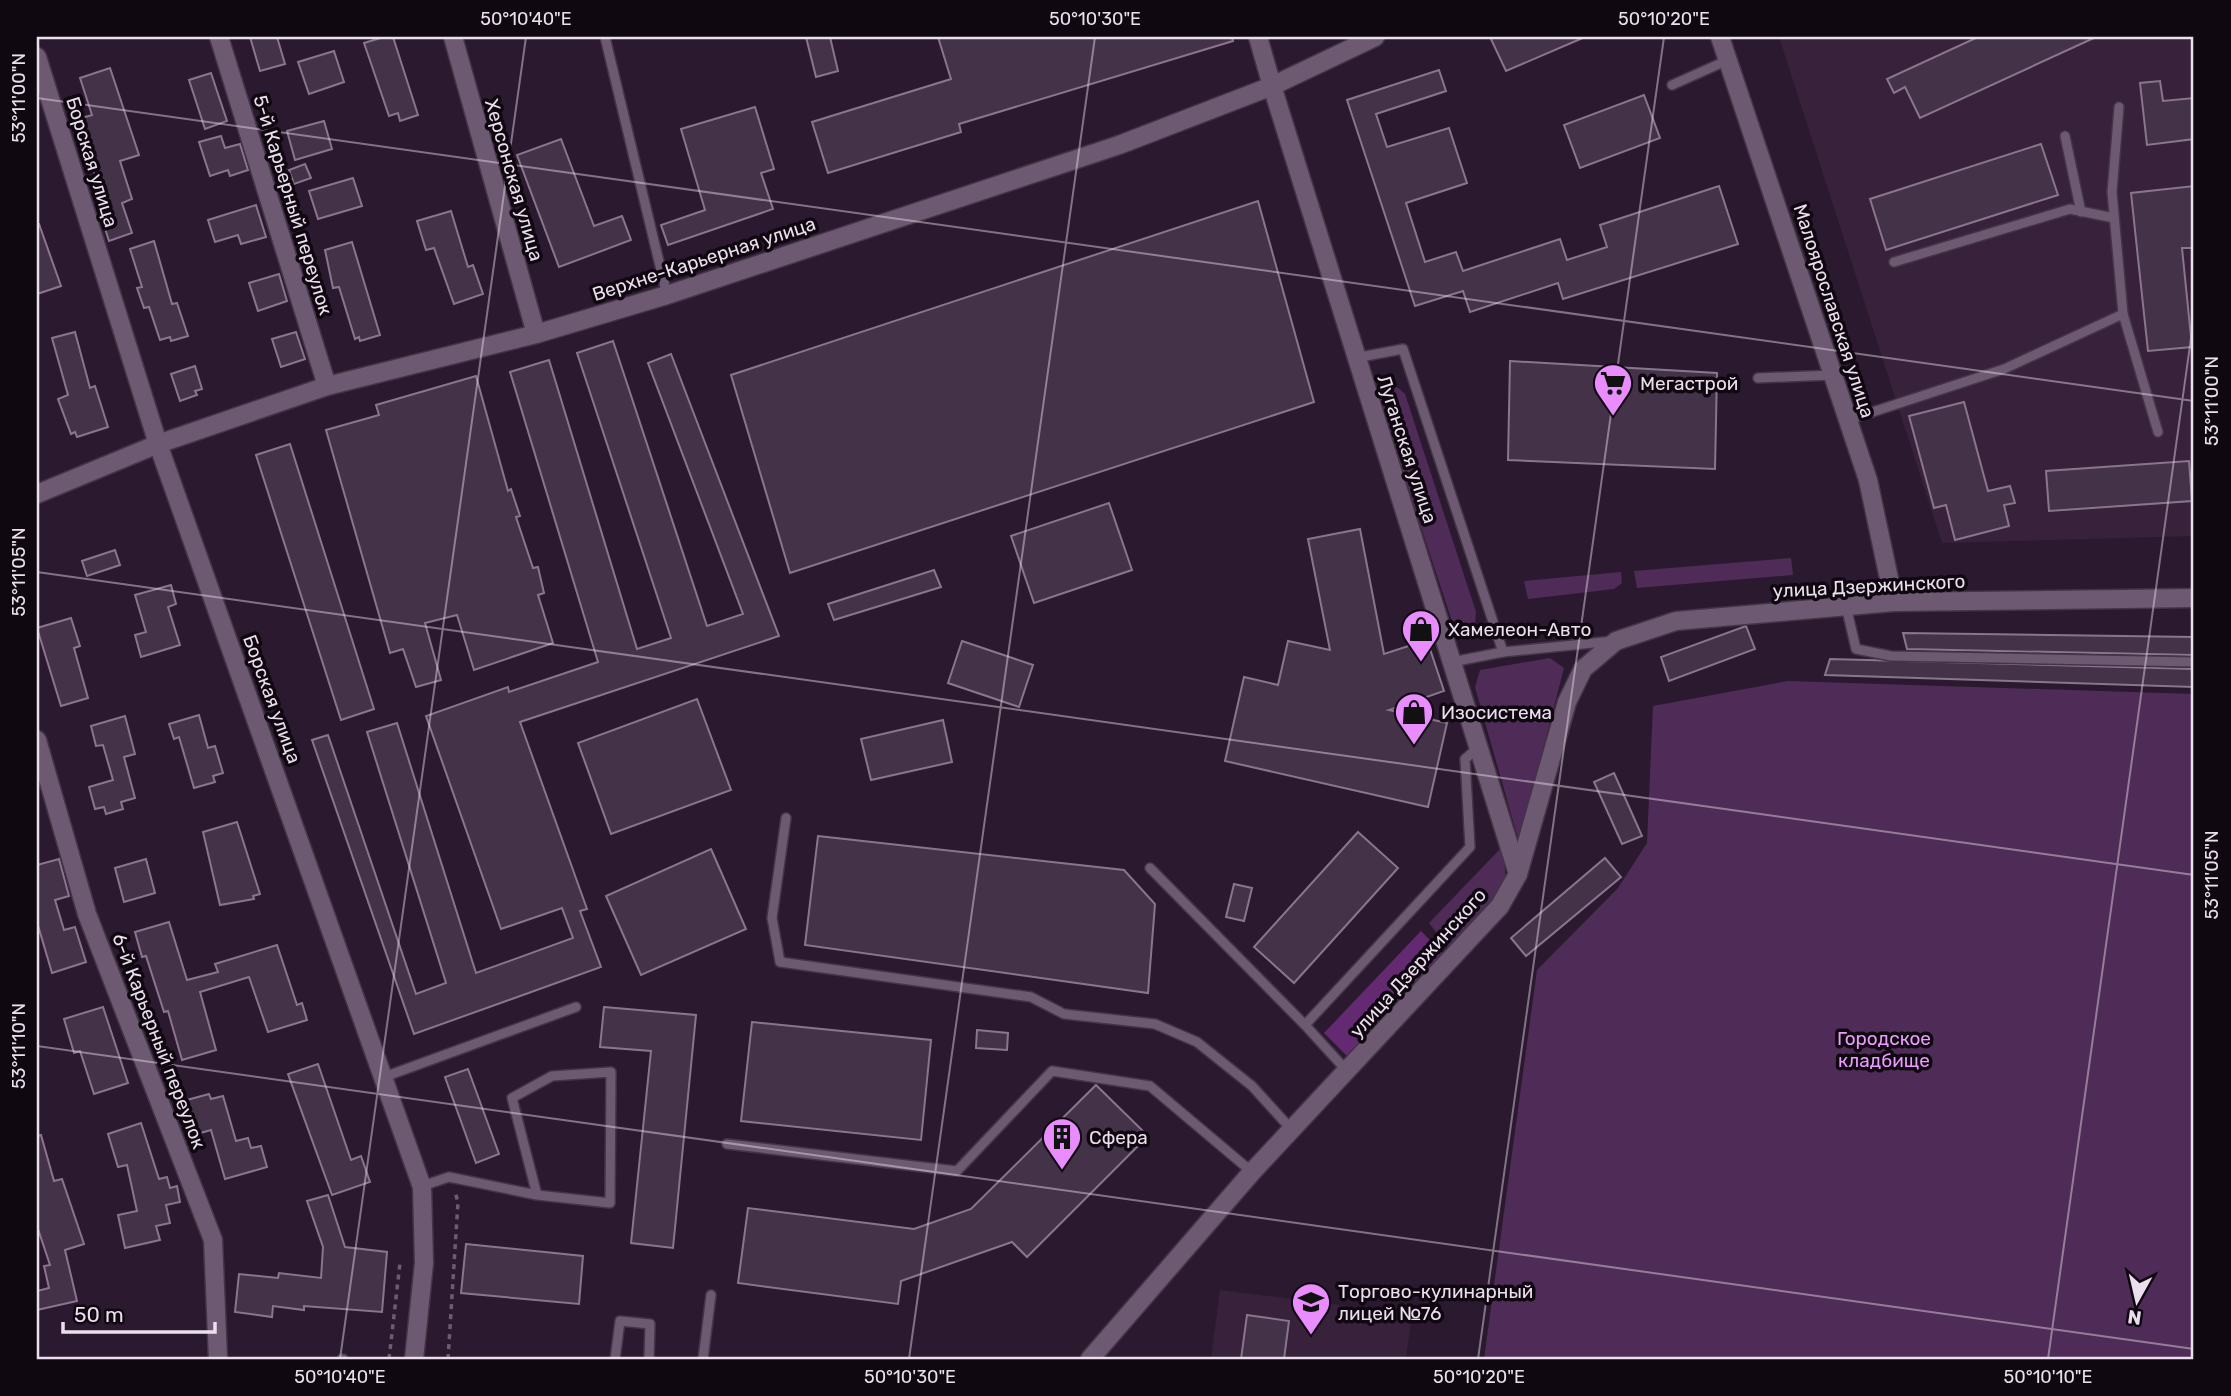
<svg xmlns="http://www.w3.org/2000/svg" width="2231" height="1396" viewBox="0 0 2231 1396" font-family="Rubik,sans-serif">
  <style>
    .built { fill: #37213b }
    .green { fill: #4f2c57 }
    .forest { fill: #642a71 }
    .building { fill: #443248; stroke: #8a758f; stroke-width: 2 }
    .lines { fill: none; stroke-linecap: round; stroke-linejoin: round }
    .lane-casing { stroke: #433546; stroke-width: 12 }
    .street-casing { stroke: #433546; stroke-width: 21 }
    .secondary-casing { stroke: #433546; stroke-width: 21 }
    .path { stroke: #6b5c6f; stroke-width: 3.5; stroke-dasharray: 5 5; stroke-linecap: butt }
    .lane { stroke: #6d5972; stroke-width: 9 }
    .street { stroke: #6d5972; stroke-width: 18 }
    .secondary { stroke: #6d5972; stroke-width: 18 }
    .ticks { fill: none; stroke: #ebdfee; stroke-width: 2; stroke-opacity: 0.45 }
    .labels { text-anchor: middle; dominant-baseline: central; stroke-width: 7; stroke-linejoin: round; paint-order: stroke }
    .street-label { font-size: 19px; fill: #ebdfee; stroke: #100811 }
    .poi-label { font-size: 19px; fill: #ebdfee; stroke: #100811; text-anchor: start }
    .park-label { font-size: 19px; fill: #ec9cfe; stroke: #100811 }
    .neatline { fill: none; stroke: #ebdfee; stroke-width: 2.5 }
    .ticks-label { font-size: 18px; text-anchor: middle; fill: #ebdfee }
  </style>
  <rect width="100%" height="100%" fill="#2b1a2f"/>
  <g class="built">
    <polygon points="1779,37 2194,37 2194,536 1942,543"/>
    <polygon points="1220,1290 1412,1314 1406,1359 1211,1359"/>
  </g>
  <g class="green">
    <polygon points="1387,386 1398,388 1405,394 1476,612 1475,624 1468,632 1459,628 1452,621 1380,403 1380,393"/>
    <polygon points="1791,558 1793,575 1637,588 1634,571"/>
    <polygon points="1621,572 1622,583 1614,589 1528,599 1524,581"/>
    <polygon points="1550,658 1564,668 1519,842 1475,687 1480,670"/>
    <polygon points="1788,681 2194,694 2194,1359 1484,1359 1537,970 1618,888 1647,843 1653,706"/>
    <polygon points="1503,846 1506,884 1496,903 1452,952 1429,923"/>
  </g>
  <polygon class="forest" points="1421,931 1446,957 1348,1057 1324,1033"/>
  <g class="building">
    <polygon points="250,37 277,37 285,64 260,71"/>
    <polygon points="384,37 393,37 418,115 400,121 398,113 389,116 364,43"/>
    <polygon points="806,37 830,37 838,71 816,77"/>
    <polygon points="938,37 1232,37 1233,41 959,124 961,132 828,173 812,122 951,79"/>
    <polygon points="1490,37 1585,37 1506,71"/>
    <polygon points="1978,37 2096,37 1920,118 1905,87 1894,93 1887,79"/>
    <polygon points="334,51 344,82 309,94 298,62"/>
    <polygon points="110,68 139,155 120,161 132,199 122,203 132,233 109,241 102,219 110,217 75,120 92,115 80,78"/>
    <polygon points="1439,70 1446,91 1376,114 1387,147 1449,128 1467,183 1406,203 1425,262 1456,252 1463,271 1560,239 1567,260 1607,247 1600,225 1719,186 1738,244 1563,299 1558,283 1470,312 1463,291 1415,306 1347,100"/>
    <polygon points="211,73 227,121 205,129 189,80"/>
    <polygon points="2160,81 2163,101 2194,98 2194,139 2147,145 2140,83"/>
    <polygon points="1644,95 1660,138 1580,168 1564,125"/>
    <polygon points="755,107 774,169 761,173 773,209 668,245 661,225 705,210 681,129"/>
    <polygon points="324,121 332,149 295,160 287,131"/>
    <polygon points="221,136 225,148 240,144 248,170 230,176 228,170 210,176 199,142"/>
    <polygon points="561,139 594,226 622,216 631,240 559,267 517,155"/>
    <polygon points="2041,144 2058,195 1886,250 1870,199"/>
    <polygon points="305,164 311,178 294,184 289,170"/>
    <polygon points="353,178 362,206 318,219 309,191"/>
    <polygon points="2194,186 2194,248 2182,248 2192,347 2148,351 2131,193"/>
    <polygon points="1258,201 1314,402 790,573 731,375"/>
    <polygon points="256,205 266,237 241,244 238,235 215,242 208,220"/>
    <polygon points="451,211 468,267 473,265 483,294 454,304 434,248 426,250 417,221"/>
    <polygon points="37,224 39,224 61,286 37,294"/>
    <polygon points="154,241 172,304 177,303 188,336 171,341 170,337 160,340 149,307 144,308 137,288 142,287 130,249"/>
    <polygon points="352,242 380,335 360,341 359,337 355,339 339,287 333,288 325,250"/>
    <polygon points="279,274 287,301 258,311 249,283"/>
    <polygon points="75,332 90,388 95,386 108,427 77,437 75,432 71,434 58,399 68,395 52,338"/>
    <polygon points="296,332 305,359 281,367 272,339"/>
    <polygon points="613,341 707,626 743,614 648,363 671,354 779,636 520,722 587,909 580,911 601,967 414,1034 312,740 328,735 416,994 446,983 367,732 397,723 476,973 573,938 562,908 501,929 426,716 508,687 509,692 598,662 510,372 549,360 637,649 671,638 577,353"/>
    <polygon points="1510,361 1717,373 1715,469 1508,460"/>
    <polygon points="195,366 202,389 195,391 197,395 180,401 171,374"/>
    <polygon points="476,376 508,491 511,489 520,516 516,517 533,568 538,567 544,593 538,595 553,643 474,670 457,615 425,623 441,680 416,687 403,649 390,653 326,430 379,415 376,405"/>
    <polygon points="1964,402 1988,491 2010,486 2015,503 2004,505 2009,526 1955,540 1946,505 1934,508 1909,416"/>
    <polygon points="290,444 374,709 341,720 256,455"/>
    <polygon points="2189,461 2192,501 2049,511 2046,471"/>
    <polygon points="1109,503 1132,570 1034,603 1011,536"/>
    <polygon points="1360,529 1384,654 1427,640 1444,691 1389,710 1447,723 1428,807 1225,761 1244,677 1278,685 1288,641 1330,650 1308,539"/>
    <polygon points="115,550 120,565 87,576 82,561"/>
    <polygon points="934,570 941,587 834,620 828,604"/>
    <polygon points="171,585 176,604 168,607 180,645 141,657 135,635 146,632 135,595"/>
    <polygon points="71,618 80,646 74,648 88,698 61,706 37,628"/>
    <polygon points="1746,626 1755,649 1669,681 1661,657"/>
    <polygon points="1903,633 2194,637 2194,655 1907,649"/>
    <polygon points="962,641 1033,665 1019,707 948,683"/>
    <polygon points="1830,659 2194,669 2194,687 1825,675"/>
    <polygon points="697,699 731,790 611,834 578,743"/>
    <polygon points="199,715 208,748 215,746 223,773 213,776 215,782 194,788 179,737 174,739 169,724"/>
    <polygon points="125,716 135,754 124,757 135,798 121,802 123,809 106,814 104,807 95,809 89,787 113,780 103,745 96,746 91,726"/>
    <polygon points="943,720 952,762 871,780 861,739"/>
    <polygon points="1614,773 1642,836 1622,844 1594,782"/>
    <polygon points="237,822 260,894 253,896 254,899 220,905 203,832"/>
    <polygon points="1358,832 1398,868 1294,983 1254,947"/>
    <polygon points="818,836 1124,870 1155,904 1148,993 805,945"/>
    <polygon points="711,849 746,929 641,975 606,896"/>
    <polygon points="1605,858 1621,877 1526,956 1511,938"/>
    <polygon points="59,859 69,896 55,900 64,930 75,927 86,962 52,973 37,922 37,865"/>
    <polygon points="146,859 155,893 124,902 115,868"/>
    <polygon points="1234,884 1252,888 1244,921 1226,917"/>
    <polygon points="169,922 187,980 218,972 215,964 277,945 297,1005 302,1003 307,1020 268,1032 249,977 200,992 216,1050 182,1060 168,1011 164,1012 146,956 142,957 135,932"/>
    <polygon points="103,1007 128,1083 94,1094 80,1051 74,1053 64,1019"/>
    <polygon points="604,1007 696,1015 673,1248 631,1243 651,1051 600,1047"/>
    <polygon points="752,1022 931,1040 921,1140 741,1121"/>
    <polygon points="977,1030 1008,1033 1007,1050 976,1048"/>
    <polygon points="318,1064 351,1160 361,1156 370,1182 332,1195 288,1074"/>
    <polygon points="468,1069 499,1154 476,1163 445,1077"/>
    <polygon points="1096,1085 1148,1136 1027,1257 1012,1242 901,1281 898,1304 738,1283 748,1208 914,1229 971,1209"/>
    <polygon points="209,1094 211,1099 223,1096 236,1141 248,1138 251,1148 261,1146 267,1167 225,1179 211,1130 197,1134 187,1100"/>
    <polygon points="141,1123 159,1179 167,1177 170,1188 177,1186 180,1202 166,1205 170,1223 156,1226 160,1240 125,1248 118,1215 137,1211 127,1165 118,1167 108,1134"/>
    <polygon points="41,1135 54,1181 62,1179 84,1244 65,1250 77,1301 37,1310 37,1291 49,1288 44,1266 50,1265 37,1226 37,1136"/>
    <polygon points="328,1195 345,1247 387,1252 382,1312 304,1306 304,1310 273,1306 272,1317 235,1312 239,1274 278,1278 279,1273 321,1278 323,1247 307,1201"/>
    <polygon points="466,1244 583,1256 579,1304 461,1293"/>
    <polygon points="1247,1315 1289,1321 1284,1359 1241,1359"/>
  </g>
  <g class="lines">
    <g class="lane-casing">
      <g id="lane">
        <polyline points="605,37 667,295"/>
        <polyline points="1672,85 1728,60"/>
        <polyline points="2119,107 2112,192 2123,314 2158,432"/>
        <polyline points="2065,136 2081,212"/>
        <polyline points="1894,262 2070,209 2114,218"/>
        <polyline points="1355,358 1403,349 1503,652"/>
        <polyline points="1758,378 1833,375"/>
        <polyline points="1848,420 2004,369 2123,314"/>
        <polyline points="1846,606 1856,649 1891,656 2194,662"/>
        <polyline points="1452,662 1503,652 1613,641"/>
        <polyline points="786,818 772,918 780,962 1031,997 1064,1014 1155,1024 1197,1042 1252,1086 1292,1130"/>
        <polyline points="1150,868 1305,1025"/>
        <polyline points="1347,1071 1305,1025 1470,847 1465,759 1479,747"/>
        <polyline points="384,1077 576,1007"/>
        <polyline points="727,1144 957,1171 1052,1071 1150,1086 1252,1172"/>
        <polyline points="422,1186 449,1177 537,1195 610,1203 611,1072 552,1076 512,1098 537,1195"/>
        <polyline points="342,1359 343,1359"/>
        <polyline points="615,1359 620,1321 650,1324 649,1359"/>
        <polyline points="703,1359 711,1295"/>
      </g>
    </g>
    <g class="street-casing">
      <g id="street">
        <polyline points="219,37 327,386"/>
        <polyline points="453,37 536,334"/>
        <polyline points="1258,37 1272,86"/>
        <polyline points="1720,37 1868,480 1894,602"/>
        <polyline points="37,57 158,444 37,494"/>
        <polyline points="37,740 87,914 213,1240 218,1359"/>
      </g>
    </g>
    <g class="secondary-casing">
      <g id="secondary">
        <polyline points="1272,86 1518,874"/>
        <polyline points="414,1359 424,1263 422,1187 158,444 327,386 536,334 667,295 1119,145 1272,86 1375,37"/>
        <polyline points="1090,1359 1252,1172 1500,906 1518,874 1567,702 1583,669 1616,641 1676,621 1894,602 2194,598"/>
      </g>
    </g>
    <g class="path">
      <polyline points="389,1359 400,1263"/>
      <polyline points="448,1359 458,1202 455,1192"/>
    </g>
    <use href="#lane" class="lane"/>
    <use href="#street" class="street"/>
    <use href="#secondary" class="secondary"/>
  </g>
  <path class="ticks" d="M37,98L2194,401M37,572L2194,875M37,1046L2194,1349M340,1359L526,37M909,1359L1095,37M1478,1359L1664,37M2048,1359L2194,317"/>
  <defs>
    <g id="supermarket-pin" transform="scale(2.0125)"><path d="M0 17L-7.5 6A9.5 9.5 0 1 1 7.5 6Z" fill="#e98dfe" stroke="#100811"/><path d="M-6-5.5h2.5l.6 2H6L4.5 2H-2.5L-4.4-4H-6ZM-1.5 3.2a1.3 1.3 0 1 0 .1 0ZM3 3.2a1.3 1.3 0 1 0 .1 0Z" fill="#111"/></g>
    <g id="shop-pin" transform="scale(2.0125)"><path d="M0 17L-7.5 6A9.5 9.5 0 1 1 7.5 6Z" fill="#e98dfe" stroke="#100811"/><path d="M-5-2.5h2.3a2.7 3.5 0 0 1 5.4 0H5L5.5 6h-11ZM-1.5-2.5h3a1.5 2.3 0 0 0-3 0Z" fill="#111"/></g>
    <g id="building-pin" transform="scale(2.0125)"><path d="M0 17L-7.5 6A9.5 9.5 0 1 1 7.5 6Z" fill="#e98dfe" stroke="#100811"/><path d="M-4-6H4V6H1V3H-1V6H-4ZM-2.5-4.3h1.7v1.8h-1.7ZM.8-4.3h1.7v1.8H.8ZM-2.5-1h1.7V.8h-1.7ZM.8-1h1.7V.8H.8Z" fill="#111"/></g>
    <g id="school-pin" transform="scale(2.0125)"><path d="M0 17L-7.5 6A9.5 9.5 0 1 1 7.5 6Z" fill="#e98dfe" stroke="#100811"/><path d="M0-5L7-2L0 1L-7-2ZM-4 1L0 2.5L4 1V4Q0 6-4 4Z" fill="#111"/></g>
  </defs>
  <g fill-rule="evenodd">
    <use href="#supermarket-pin" x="1613" y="383"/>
    <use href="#shop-pin" x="1421" y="629"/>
    <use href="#shop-pin" x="1414" y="712"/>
    <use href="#building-pin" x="1062" y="1137"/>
    <use href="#school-pin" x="1311" y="1302"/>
  </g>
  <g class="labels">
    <g class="street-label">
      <text transform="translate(92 162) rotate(73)">Борская улица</text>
      <text transform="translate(514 180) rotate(74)">Херсонская улица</text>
      <text transform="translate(293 205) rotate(73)">5-й Карьерный переулок</text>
      <text transform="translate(704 259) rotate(-18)">Верхне-Карьерная улица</text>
      <text transform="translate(1834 311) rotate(72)">Малоярославская улица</text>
      <text transform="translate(1407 449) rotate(72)">Луганская улица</text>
      <text transform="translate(1869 586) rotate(-3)">улица Дзержинского</text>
      <text transform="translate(272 699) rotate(70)">Борская улица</text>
      <text transform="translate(1418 963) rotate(-48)">улица Дзержинского</text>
      <text transform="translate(159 1041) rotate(69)">6-й Карьерный переулок</text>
    </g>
    <g class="poi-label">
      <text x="1640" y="383">Мегастрой</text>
      <text x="1448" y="629">Хамелеон-Авто</text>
      <text x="1441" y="712">Изосистема</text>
      <text x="1089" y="1137">Сфера</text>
      <text x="1338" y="1291">Торгово-кулинарный<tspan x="1338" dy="22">лицей №76</tspan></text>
    </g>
    <g class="park-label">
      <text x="1884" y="1038">Городское<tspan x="1884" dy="22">кладбище</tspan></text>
    </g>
  </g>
  <rect width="2231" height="1396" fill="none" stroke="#100811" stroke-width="77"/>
  <g transform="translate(2137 1301) rotate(188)" stroke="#100811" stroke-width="5" paint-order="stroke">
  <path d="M0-5L12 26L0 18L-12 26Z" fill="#ebdfee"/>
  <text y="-10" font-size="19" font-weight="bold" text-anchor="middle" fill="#ebdfee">N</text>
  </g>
  <path d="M63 1322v10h152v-10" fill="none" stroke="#ebdfee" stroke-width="3.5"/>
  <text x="74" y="1322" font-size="21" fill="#ebdfee" stroke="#100811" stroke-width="5" paint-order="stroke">50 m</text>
  <rect x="38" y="38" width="2154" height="1320" class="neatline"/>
  <g class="ticks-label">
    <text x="526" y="25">50°10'40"E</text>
    <text x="1095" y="25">50°10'30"E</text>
    <text x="1664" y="25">50°10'20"E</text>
    <text transform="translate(19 98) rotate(-90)" y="6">53°11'00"N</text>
    <text transform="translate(2212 401) rotate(-90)" y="6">53°11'00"N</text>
    <text transform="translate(19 572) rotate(-90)" y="6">53°11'05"N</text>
    <text transform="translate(2212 875) rotate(-90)" y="6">53°11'05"N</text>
    <text transform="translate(19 1046) rotate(-90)" y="6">53°11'10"N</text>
    <text x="340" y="1383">50°10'40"E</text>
    <text x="910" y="1383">50°10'30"E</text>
    <text x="1479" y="1383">50°10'20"E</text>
    <text x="2048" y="1383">50°10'10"E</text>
  </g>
</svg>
